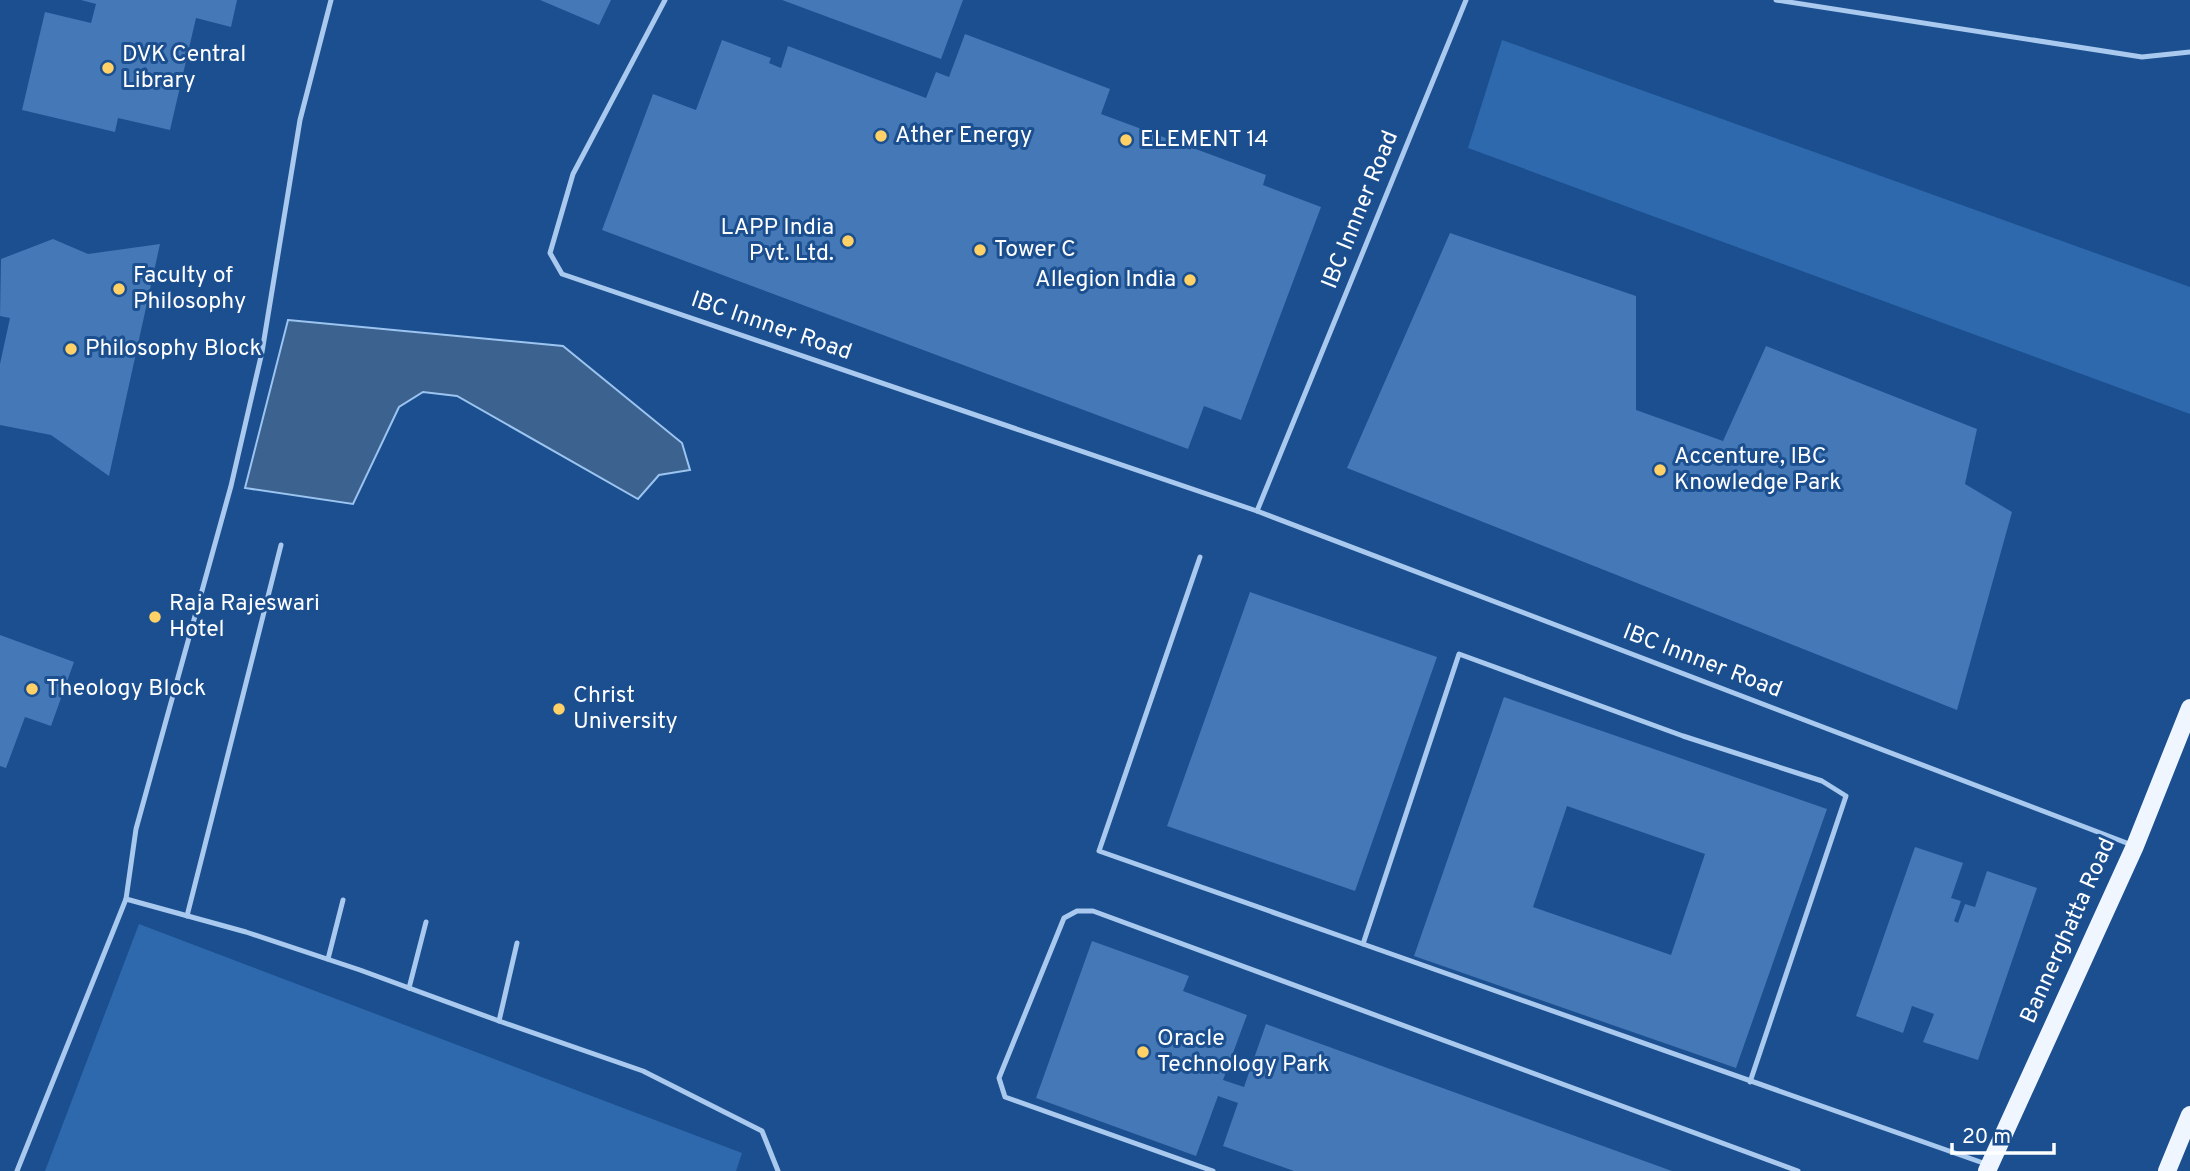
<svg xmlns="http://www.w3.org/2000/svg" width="2190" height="1171" viewBox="0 0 2190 1171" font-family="Overpass,sans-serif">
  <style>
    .green { fill: #2e69ad }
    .water { fill: #3c6290; stroke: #9cc4f0; stroke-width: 2 }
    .building { fill: #4478b7; fill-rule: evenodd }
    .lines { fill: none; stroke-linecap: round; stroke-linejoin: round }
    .lane { stroke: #a9c9ee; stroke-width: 5 }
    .primary { stroke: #f0f6ff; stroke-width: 18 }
    .poi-dot { fill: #ffd166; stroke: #1b4f8f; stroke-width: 2.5 }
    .labels { text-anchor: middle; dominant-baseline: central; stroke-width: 6; stroke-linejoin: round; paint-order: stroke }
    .poi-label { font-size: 23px; fill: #fff; stroke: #1b4f8f; text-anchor: start }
    .street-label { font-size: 23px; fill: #fff; stroke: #1b4f8f }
  </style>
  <rect width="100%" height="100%" fill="#1b4f8f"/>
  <g class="green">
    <polygon points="1502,40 2190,287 2190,414 1468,148"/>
    <polygon points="139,924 742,1153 736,1171 45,1171"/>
  </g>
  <polygon class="water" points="288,320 563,346 682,443 690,470 659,475 638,499 457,396 423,392 399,407 353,504 245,488"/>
  <g class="building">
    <polygon points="81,0 237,0 231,27 196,18 170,130 118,118 115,132 22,110 45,12 91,23 96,4"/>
    <polygon points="540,0 611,0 599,25"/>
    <polygon points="782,0 963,0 941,59"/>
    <polygon points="965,34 1110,89 1101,114 1266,175 1263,185 1321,207 1241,420 1204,406 1188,449 602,230 653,94 696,110 722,40 771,58 769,63 781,68 788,46 926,98 936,72 949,77"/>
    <polygon points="1450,233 1636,296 1636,410 1723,441 1766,346 1977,429 1965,484 2012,512 1957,710 1347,468"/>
    <polygon points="53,239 88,254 160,244 109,476 51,435 0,425 0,364 10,318 0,316 1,259"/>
    <polygon points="1250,592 1437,657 1355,891 1167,826"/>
    <polygon points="0,635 74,662 51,726 25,717 6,768 0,766"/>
    <path d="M1504,697L1827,809L1736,1068L1414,956ZM1567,806L1705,854L1671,955L1533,907Z"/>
    <polygon points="1915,847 1963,863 1951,898 1961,901 1954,921 1958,923 1965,904 1975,907 1987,871 2037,888 1978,1060 1923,1042 1934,1014 1912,1006 1903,1033 1856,1016"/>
    <polygon points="1092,941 1189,976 1183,991 1247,1015 1223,1080 1244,1087 1266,1024 1672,1171 1294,1171 1223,1146 1238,1103 1218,1096 1196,1156 1036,1098"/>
  </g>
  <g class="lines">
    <g class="lane">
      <polyline points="665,0 573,174 550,253 562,274 1257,511 2132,845"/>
      <polyline points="1776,0 2142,57 2190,52"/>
      <polyline points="1257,511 1466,0"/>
      <polyline points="1200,557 1099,851 1363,944"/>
      <polyline points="126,899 246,932 360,970 499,1021 643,1071 762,1131 778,1171"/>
      <polyline points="187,916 281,545"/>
      <polyline points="328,959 343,900"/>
      <polyline points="409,988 426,922"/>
      <polyline points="499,1021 517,943"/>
      <polyline points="1750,1082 1846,796 1822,781 1683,736 1459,654 1363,944 1986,1164"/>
      <polyline points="17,1171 126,899 136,829 231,486 262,352 300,120 331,0"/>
      <polyline points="1213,1171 1005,1097 999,1078 1064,918 1077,911 1093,911 1798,1171"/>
    </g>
    <g class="primary">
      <polyline points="1987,1171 2135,846 2190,708"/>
      <polyline points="2167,1171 2190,1115"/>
    </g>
  </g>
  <g class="poi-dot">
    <circle cx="108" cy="68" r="7"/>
    <circle cx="881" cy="136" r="7"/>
    <circle cx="1126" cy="140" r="7"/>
    <circle cx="848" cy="241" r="7"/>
    <circle cx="980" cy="250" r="7"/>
    <circle cx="1190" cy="280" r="7"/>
    <circle cx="119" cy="289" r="7"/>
    <circle cx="71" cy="349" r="7"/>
    <circle cx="1660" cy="470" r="7"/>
    <circle cx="155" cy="617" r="7"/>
    <circle cx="32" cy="689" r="7"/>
    <circle cx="559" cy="709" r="7"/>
    <circle cx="1143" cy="1052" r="7"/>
  </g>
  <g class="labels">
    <g class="poi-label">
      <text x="122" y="55">DVK Central<tspan x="122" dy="26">Library</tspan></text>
      <text x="895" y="136">Ather Energy</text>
      <text x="1140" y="140">ELEMENT 14</text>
      <text x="834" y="228" text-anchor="end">LAPP India<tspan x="834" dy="26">Pvt. Ltd.</tspan></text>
      <text x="994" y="250">Tower C</text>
      <text x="133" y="276">Faculty of<tspan x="133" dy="26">Philosophy</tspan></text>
      <text x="1176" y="280" text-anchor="end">Allegion India</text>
      <text x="85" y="349">Philosophy Block</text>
      <text x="1674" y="457">Accenture, IBC<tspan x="1674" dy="26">Knowledge Park</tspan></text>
      <text x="169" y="604">Raja Rajeswari<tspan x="169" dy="26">Hotel</tspan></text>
      <text x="46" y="689">Theology Block</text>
      <text x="573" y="696">Christ<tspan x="573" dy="26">University</tspan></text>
      <text x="1157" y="1039">Oracle<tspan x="1157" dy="26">Technology Park</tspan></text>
    </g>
    <g class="street-label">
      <text transform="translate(1361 210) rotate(-68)">IBC Innner Road</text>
      <text transform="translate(771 327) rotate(19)">IBC Innner Road</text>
      <text transform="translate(1702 662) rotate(21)">IBC Innner Road</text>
      <text transform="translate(2069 931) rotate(-66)">Bannerghatta Road</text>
    </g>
  </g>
  <path d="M1952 1143v10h102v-10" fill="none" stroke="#ffffff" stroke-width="3.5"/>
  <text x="1962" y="1143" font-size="21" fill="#ffffff" stroke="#1b4f8f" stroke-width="5" paint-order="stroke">20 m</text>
</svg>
